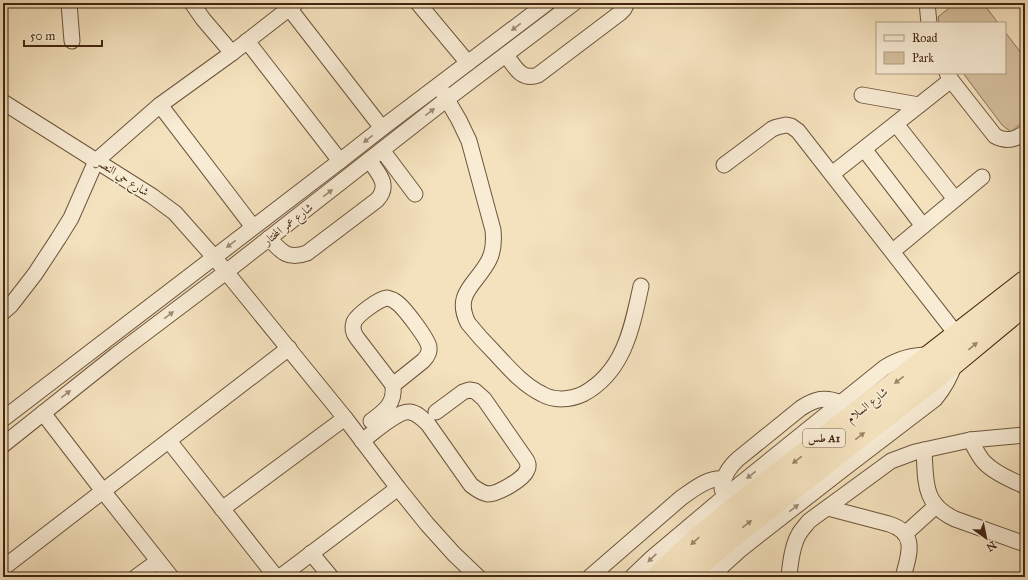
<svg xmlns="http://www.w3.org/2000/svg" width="1028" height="580" viewBox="0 0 1028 580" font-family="'IM FELL Great Primer',Amiri,serif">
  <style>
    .green { fill: #d6c2a0; stroke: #8c7458 }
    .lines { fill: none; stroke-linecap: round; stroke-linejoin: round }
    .minor-casing { stroke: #6f553b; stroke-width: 17 }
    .highway-casing { stroke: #43260f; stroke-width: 24 }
    .minor { stroke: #f8ecd5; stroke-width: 15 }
    .highway { stroke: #f4e2be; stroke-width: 22 }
    .oneway { fill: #9e8972 }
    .oneway2 { fill: #9c8466 }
    .labels { text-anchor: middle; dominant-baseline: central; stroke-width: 3; stroke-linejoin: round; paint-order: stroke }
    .shield { fill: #f8ecd5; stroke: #79614a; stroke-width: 1 }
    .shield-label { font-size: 11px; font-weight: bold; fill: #43260f }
    .street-label { font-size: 12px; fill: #43260f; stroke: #f8ecd5 }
  </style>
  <rect width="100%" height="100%" fill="#f4e2be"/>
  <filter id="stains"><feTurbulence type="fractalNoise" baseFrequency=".005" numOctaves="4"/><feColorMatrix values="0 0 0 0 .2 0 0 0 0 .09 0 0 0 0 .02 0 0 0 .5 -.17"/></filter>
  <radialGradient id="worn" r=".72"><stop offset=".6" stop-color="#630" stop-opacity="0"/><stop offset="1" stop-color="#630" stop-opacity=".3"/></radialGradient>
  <g class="green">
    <polygon points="955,3 983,3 998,23 939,23 938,17"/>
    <polygon points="1005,32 1025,58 1025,120 1011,132 1002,125 963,73 1005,73"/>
  </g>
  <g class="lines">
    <g class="minor-casing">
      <g id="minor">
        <polyline points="69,3 72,41"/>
        <polyline points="192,3 203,19 232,53"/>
        <polyline points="418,3 468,63"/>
        <polyline points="927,3 929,23"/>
        <polyline points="289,8 382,128"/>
        <polyline points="247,41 340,161"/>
        <path d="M506,55C515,67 521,81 538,75L620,13L624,9L627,3"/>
        <path d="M947,73L951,80L995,136C1006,142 1015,140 1025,133"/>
        <path d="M442,91L459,120L469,141L493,230C494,240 494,250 489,260C477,284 453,293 468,323C476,333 485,343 494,352C508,367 523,385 542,394C554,401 570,400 583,394C624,372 632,328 641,286"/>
        <polyline points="862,95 919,105"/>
        <polyline points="3,102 152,196 175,213 214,257 345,418 398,488 427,524 454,554 478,577"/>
        <polyline points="160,105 253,227"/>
        <polyline points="896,124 955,199"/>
        <polyline points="864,149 923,226"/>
        <polyline points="382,150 415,194"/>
        <polyline points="724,165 772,129 777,127 786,125 791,126 798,131 957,335"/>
        <polyline points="832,174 951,80"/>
        <path d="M269,238C281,252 288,260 307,253L377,200C391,185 378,173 369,160"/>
        <polyline points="899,246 982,177"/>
        <path d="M387,298C391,299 394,300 396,302C403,306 428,339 429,347C430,353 427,357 423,361L393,385L357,338C353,333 352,328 354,322C358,314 379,299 387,298Z"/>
        <polyline points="3,312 11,305 35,274 58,239 71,218 96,161 160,105 232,53 296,3"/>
        <polyline points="43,413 103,491 171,577"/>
        <polyline points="3,419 340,161 382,128 547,3"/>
        <path d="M371,421C385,411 395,404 393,385"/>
        <path d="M970,440C975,447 978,456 984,462C993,472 1013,481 1025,486"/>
        <polyline points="169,441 276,577"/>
        <path d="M362,441C372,434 398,410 410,412C417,413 422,418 428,424L471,485C476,489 481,493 488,494C498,494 524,479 527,470C529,466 528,462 525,458L484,399L475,391L469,390L463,392L436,412"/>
        <polyline points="3,445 116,355 226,272 447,99 574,3"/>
        <path d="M924,450C926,480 922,504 955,519L1025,544"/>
        <path d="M722,489C723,476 729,467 738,459L801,408C815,399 825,396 841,403"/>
        <path d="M828,508L889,524C918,533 909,555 903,577"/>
        <polyline points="222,509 345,418"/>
        <polyline points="905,534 936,506"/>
        <polyline points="311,553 331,577"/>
        <polyline points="3,568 289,348"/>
        <polyline points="136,577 158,561"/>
        <polyline points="280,577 398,488"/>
        <path d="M590,577L681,498C694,489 708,477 724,479"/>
        <path d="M632,577L653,557L723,498L884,368C899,358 913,354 932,355"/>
        <path d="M710,577L741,549L842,470L935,399C945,387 950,378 955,363"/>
        <path d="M789,577C790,565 793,544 799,534C802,529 806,525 809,521L891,461L915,452L970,440L1025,435"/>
      </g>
    </g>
    <g class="highway-casing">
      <g id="highway">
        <path d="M657,577C705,528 761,488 815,445C885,391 955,337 1025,282"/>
        <polyline points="685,577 739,531 955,362 1025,304"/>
      </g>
    </g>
    <use href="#minor" class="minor"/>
    <use href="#highway" class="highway"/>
  </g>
  <defs><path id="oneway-solid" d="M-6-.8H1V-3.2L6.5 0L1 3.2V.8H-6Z"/></defs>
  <g class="oneway">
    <use href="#oneway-solid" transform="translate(516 27) rotate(143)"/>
    <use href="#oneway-solid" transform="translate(430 112) rotate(-38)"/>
    <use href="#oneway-solid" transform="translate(368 139) rotate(142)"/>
    <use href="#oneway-solid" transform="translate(328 193) rotate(-38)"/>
    <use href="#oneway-solid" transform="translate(231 244) rotate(143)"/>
    <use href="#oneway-solid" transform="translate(169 315) rotate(-37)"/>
    <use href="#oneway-solid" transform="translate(66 394) rotate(-38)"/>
    <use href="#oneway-solid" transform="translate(751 475) rotate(142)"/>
    <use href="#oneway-solid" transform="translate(794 508) rotate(-38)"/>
    <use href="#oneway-solid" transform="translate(652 558) rotate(137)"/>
  </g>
  <g class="oneway2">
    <use href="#oneway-solid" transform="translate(973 346) rotate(-40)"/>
    <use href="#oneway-solid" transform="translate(899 380) rotate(142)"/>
    <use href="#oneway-solid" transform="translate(860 436) rotate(-38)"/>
    <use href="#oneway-solid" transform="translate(797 460) rotate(142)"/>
    <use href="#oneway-solid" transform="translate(747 524) rotate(-38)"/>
    <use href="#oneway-solid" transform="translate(695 541) rotate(138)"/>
  </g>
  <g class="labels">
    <rect class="shield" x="803" y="429" width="42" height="18" rx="3"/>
    <g class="shield-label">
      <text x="824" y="438">طس A1</text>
    </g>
    <g class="street-label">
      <text transform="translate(123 177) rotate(33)">شارع حي النصر</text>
      <text transform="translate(288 224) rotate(-38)">شارع عمر المختار</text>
      <text transform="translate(867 405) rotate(-38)">شارع السلام</text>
    </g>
  </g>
  <rect width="1028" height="580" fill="none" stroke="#f4e2be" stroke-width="16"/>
  <rect x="4" y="4" width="1020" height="572" fill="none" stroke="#43260f" stroke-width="2"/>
  <rect x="8" y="8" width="1012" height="564" fill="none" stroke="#43260f"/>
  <rect x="876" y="22" width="130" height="52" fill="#f8ecd5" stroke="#b09d86"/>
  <rect x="884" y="35" width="20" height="6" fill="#f8ecd5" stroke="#b09d86"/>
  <text x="912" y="42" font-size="12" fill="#43260f">Road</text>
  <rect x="884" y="52" width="20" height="12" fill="#d6c2a0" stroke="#b09d86"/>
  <text x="912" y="62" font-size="12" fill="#43260f">Park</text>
  <g transform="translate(986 538) rotate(147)" stroke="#f8ecd5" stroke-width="3" paint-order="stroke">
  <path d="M0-3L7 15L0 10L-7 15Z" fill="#43260f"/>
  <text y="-6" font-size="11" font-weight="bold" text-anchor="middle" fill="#43260f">N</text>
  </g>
  <path d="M24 40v6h78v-6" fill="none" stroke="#43260f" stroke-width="2"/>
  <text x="30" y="40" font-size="12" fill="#43260f" stroke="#f8ecd5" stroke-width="3" paint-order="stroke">50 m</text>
  <rect width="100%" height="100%" filter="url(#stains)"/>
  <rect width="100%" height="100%" fill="url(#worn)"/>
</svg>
